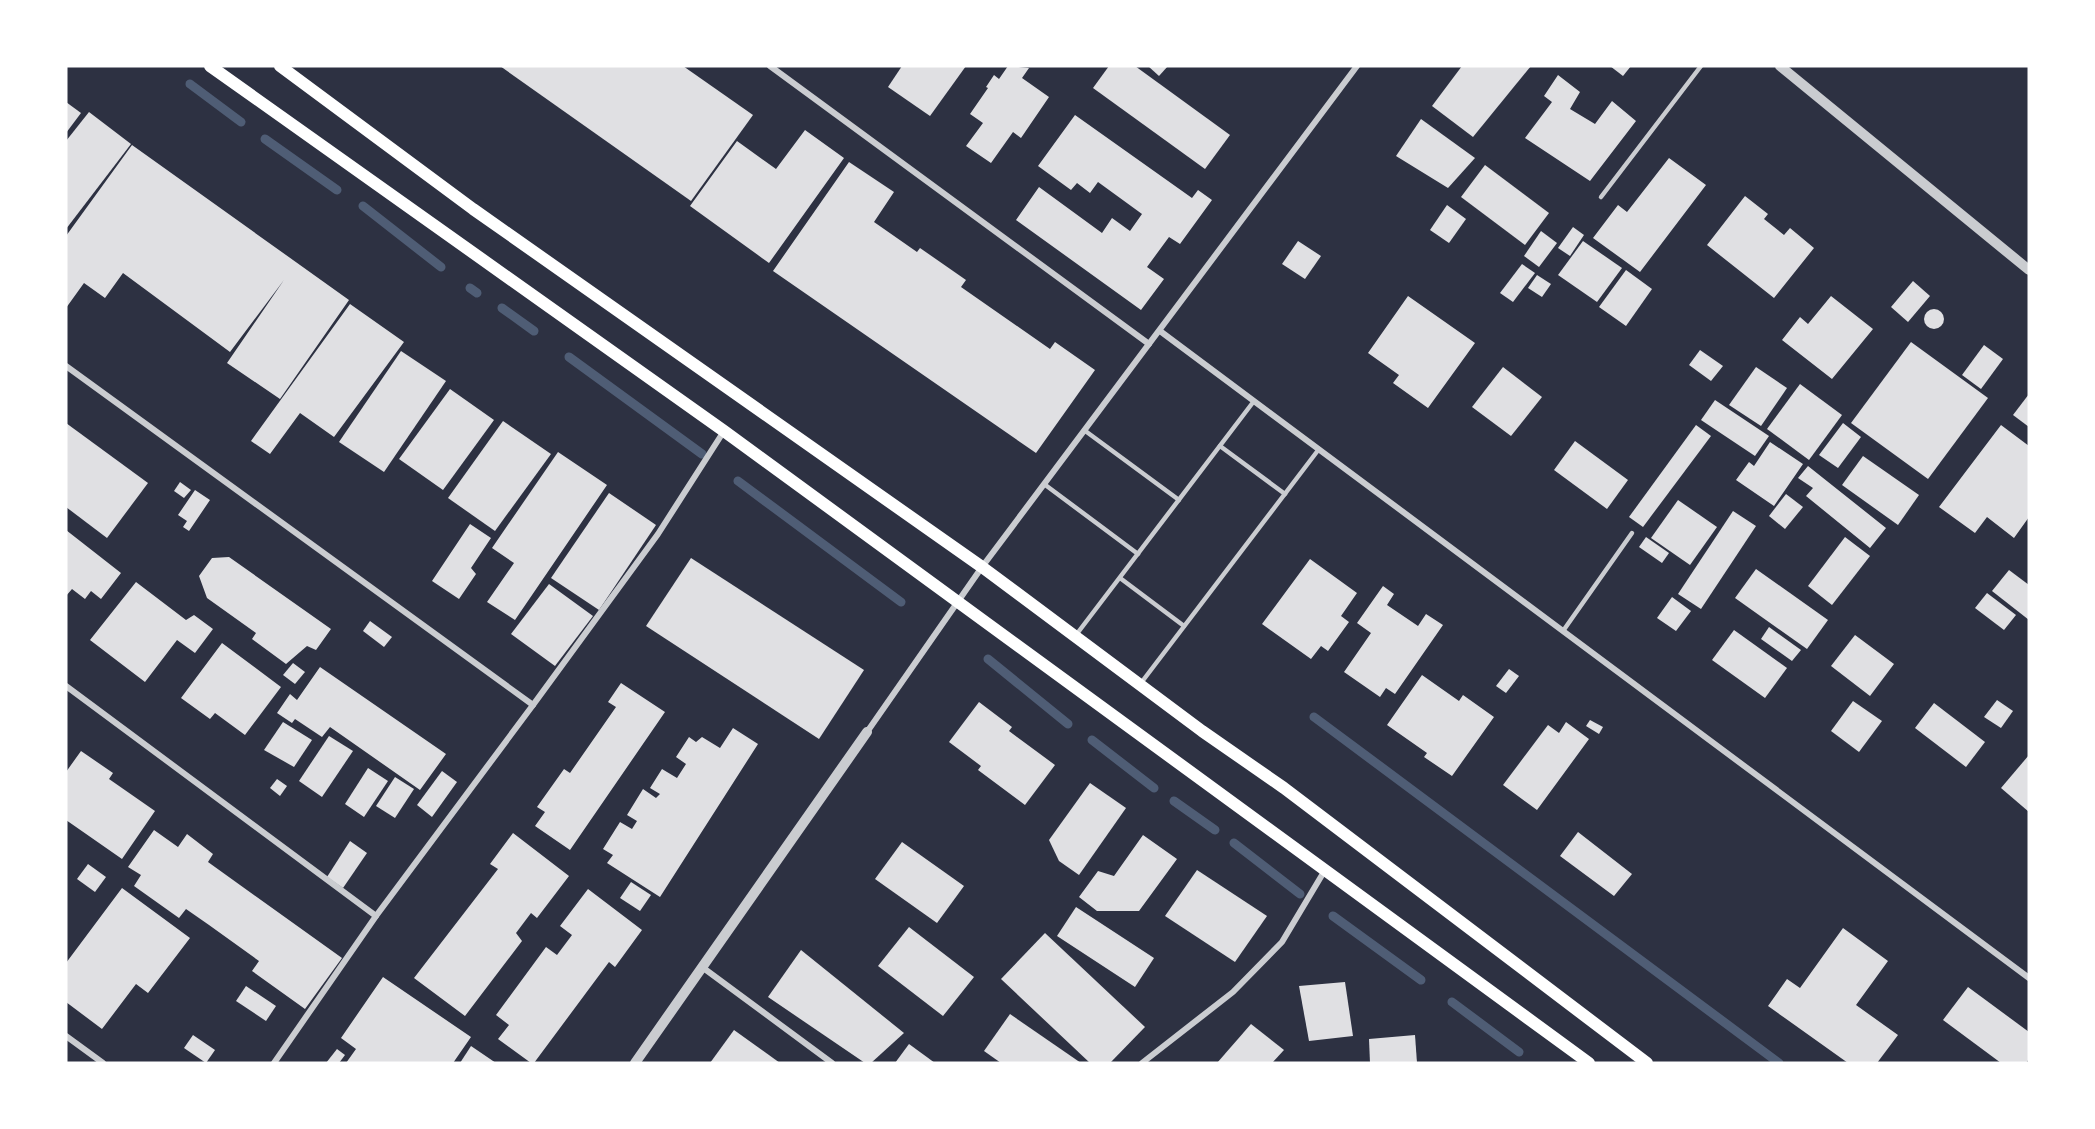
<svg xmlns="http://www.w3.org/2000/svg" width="2095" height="1129" viewBox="0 0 2095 1129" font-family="'Nunito Sans',sans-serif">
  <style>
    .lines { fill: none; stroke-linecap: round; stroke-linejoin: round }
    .stream { stroke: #4f5d75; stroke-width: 9 }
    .building { fill: #e0e0e3 }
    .service { stroke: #caccd0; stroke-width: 4.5 }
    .minor { stroke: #caccd0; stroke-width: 6 }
    .tertiary { stroke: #caccd0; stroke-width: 10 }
    .secondary { stroke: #fff; stroke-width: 12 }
  </style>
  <rect width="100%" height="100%" fill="#2d3142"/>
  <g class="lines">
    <g class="stream">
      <polyline points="190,84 241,122"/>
      <polyline points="265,139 337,190"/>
      <polyline points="363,206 441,267"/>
      <polyline points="470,288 477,293"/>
      <polyline points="502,308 534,331"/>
      <polyline points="569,357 702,454"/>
      <polyline points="738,481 901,602"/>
      <polyline points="988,659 1068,724"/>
      <polyline points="1314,717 1779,1063"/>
      <polyline points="1092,740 1154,788"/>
      <polyline points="1174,801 1215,830"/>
      <polyline points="1234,843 1300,894"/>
      <polyline points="1333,916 1421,980"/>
      <polyline points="1452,1002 1519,1052"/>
    </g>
  </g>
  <g class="building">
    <polygon points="500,66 683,66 753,115 691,201"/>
    <polygon points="902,66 966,66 930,116 888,87"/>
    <polygon points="1008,66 1029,68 1022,78 1049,97 1021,138 1013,132 991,163 966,146 983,123 970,114 988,88 986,87 994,75 999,79"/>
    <polygon points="1109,66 1135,66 1230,135 1205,169 1093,88"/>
    <polygon points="1148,66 1168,66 1159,76"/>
    <polygon points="1462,66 1531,66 1473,137 1432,106"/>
    <polygon points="1610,66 1631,66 1623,76"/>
    <polygon points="1558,75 1580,92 1570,109 1595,124 1612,101 1636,121 1590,181 1525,138 1552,102 1544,96"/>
    <polygon points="66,102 81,113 66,133"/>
    <polygon points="89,112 131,144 66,229 66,141"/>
    <polygon points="1075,115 1192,198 1198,190 1212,200 1180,244 1169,237 1147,267 1164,279 1141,310 1016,220 1039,187 1102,233 1112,218 1130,231 1142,214 1098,182 1090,193 1077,183 1071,190 1038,166"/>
    <polygon points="1421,119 1475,158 1448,188 1396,156"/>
    <polygon points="805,130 844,158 769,263 690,206 737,141 776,169"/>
    <polygon points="132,145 349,300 280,399 227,363 284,280 230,352 123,273 105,298 84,283 66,308 66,236"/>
    <polygon points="1669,158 1706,185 1640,272 1593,238 1618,205 1627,212"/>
    <polygon points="849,162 894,192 874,222 917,252 920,248 966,280 961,287 1050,349 1055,342 1095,370 1036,453 773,271"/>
    <polygon points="1485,165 1549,213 1525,245 1461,197"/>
    <polygon points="1745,196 1768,214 1764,219 1784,235 1790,228 1814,248 1774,298 1707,245"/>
    <polygon points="1447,205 1466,219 1449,243 1430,230"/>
    <polygon points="1573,227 1584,235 1570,256 1558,248"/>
    <polygon points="1541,231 1557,243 1539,267 1524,256"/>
    <polygon points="1298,241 1321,256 1305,279 1282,264"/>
    <polygon points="1583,241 1622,268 1597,302 1558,275"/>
    <polygon points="1522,264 1535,273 1513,302 1500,293"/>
    <polygon points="1626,270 1652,289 1626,326 1599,307"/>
    <polygon points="1537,275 1551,284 1542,297 1528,288"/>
    <polygon points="1913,281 1930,296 1908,322 1891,307"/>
    <polygon points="1408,296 1475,343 1428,408 1393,383 1399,375 1368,353"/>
    <polygon points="1831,296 1873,329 1832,379 1782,340 1800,317 1808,324"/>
    <polygon points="350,304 404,342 334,437 300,413 270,454 251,441"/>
    <circle cx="1934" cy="319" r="10"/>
    <polygon points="1911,342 1988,398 1928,479 1851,423"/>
    <polygon points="1984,345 2003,359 1981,389 1962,375"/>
    <polygon points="1700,350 1723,366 1711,381 1689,365"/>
    <polygon points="401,351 446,381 384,472 339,442"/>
    <polygon points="1503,367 1542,397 1511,436 1472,407"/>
    <polygon points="1756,367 1787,388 1761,426 1729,405"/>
    <polygon points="1800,384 1842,415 1809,460 1767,429"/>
    <polygon points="450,389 494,420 443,490 399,459"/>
    <polygon points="2029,394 2029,427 2013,415"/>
    <polygon points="1715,400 1769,436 1755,456 1701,420"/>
    <polygon points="503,421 551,454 495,531 448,498"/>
    <polygon points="66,423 148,483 107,538 66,507"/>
    <polygon points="1843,423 1861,437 1838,468 1819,455"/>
    <polygon points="1696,425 1711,436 1643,527 1629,517"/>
    <polygon points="2001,425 2029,446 2029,517 2014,538 1987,517 1975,533 1939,507"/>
    <polygon points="1575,441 1628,480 1607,509 1554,470"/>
    <polygon points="1770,442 1803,464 1774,506 1736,480 1749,462 1754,466"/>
    <polygon points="558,452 607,485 515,620 487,602 514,563 492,548"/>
    <polygon points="1863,456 1919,495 1898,525 1842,485"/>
    <polygon points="1808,466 1886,528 1870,548 1806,496 1813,488 1798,478"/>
    <polygon points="180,482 191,490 184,498 174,491"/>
    <polygon points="195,490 210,500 189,531 183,527 187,521 178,515"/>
    <polygon points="609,493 656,525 599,610 551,578"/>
    <polygon points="1786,494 1803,507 1785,529 1769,516"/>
    <polygon points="1678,500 1717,527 1690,565 1651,538"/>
    <polygon points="1733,511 1756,526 1701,609 1678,594"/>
    <polygon points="470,524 491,538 471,568 476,574 459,599 432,581"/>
    <polygon points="66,530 121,573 101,599 91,591 85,599 72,589 66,596"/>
    <polygon points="1646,537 1669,553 1662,563 1639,547"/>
    <polygon points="1845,537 1870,556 1832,605 1808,586"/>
    <polygon points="229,557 331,629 316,650 307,646 286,664 252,639 256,633 207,598 199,576 212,558"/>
    <polygon points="691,558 864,670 819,739 646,626"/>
    <polygon points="1310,559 1357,593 1341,616 1349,622 1328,651 1321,646 1311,659 1262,624"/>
    <polygon points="1756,569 1828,620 1807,649 1735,598"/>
    <polygon points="2009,570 2029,585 2029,620 1992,591"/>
    <polygon points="136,582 186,620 194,615 213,629 195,653 177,640 145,682 90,640"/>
    <polygon points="549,584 593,616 555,666 511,634"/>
    <polygon points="1383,586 1394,594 1387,605 1418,626 1426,614 1443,625 1395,694 1386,688 1380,697 1344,672 1371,633 1357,623"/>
    <polygon points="1987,593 2016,615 2004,630 1975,608"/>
    <polygon points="1672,597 1691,611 1676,631 1657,618"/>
    <polygon points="370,621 392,637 384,647 363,631"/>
    <polygon points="1769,627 1801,650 1792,661 1761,639"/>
    <polygon points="1734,630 1787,668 1765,698 1712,660"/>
    <polygon points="1855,635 1894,664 1870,696 1831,666"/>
    <polygon points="222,643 281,687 245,735 215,713 210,719 181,698"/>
    <polygon points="293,663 305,672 295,684 283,675"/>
    <polygon points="320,667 446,754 420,790 330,727 322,737 295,719 292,723 277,713 290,694 297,700"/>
    <polygon points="1509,669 1519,676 1506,693 1496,686"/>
    <polygon points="1422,675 1459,701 1463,695 1494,717 1452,776 1424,757 1427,753 1387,725"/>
    <polygon points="621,683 665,712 570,850 535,826 545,812 537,807 564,769 570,773 616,707 608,702"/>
    <polygon points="1997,700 2013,711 2001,728 1984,717"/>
    <polygon points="1853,701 1882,721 1859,752 1831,731"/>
    <polygon points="979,702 1012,727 1009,731 1055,765 1025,805 978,770 981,766 949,742"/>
    <polygon points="1934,703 1985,742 1966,767 1915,728"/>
    <polygon points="1590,720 1603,727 1599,734 1586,726"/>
    <polygon points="283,722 312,740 294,767 264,750"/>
    <polygon points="1566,722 1589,739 1537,810 1503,785 1548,725 1559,733"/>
    <polygon points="733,728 758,744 660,897 607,863 613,855 603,849 620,822 632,829 637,821 627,815 643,789 656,798 660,794 650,788 662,769 677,778 686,764 676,757 689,737 696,742 702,737 720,748"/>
    <polygon points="329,736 353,751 322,797 299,781"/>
    <polygon points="81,751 113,773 109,779 155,811 122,859 66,820 66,772"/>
    <polygon points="2029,755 2029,812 2001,788"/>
    <polygon points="368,768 388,781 364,817 345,804"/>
    <polygon points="442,771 457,782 432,817 417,805"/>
    <polygon points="395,777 414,789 395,818 376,806"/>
    <polygon points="277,779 287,786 280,796 270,788"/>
    <polygon points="1090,783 1126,808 1079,875 1059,861 1049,840"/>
    <polygon points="154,830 178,847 187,834 213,854 208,862 342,958 305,1009 252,971 259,961 209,925 186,909 179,918 134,886 141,875 128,867"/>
    <polygon points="1578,832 1632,874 1614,896 1560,856"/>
    <polygon points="513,833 569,876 537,918 531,913 516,933 522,941 465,1016 414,978 498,869 490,864"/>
    <polygon points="1143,835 1177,859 1139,911 1097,911 1079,897 1098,871 1114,876"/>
    <polygon points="350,841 367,853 343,888 327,877"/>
    <polygon points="902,842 964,886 937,923 875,879"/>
    <polygon points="88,864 106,877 95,892 77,879"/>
    <polygon points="1197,870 1267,916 1235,962 1165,916"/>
    <polygon points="631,882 651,895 640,911 620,898"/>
    <polygon points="122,888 190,938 148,993 136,984 102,1029 66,1002 66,963"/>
    <polygon points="588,889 642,930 615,967 609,962 534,1063 531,1063 498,1039 509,1025 496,1015 546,947 557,955 572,935 560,926"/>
    <polygon points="1076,907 1154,958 1135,987 1057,936"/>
    <polygon points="909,927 974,977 943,1016 878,966"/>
    <polygon points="1843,928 1888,961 1856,1005 1898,1035 1877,1063 1848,1063 1768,1006 1787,979 1800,988"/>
    <polygon points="1045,933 1145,1027 1110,1063 1090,1063 1001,979"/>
    <polygon points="801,950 904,1033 871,1063 865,1063 768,997"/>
    <polygon points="383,977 471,1037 453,1063 346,1063 356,1049 341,1038"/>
    <polygon points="1345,982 1353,1036 1309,1041 1299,986"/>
    <polygon points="246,986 276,1006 266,1021 236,1001"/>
    <polygon points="1968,987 2029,1032 2029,1059 2026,1063 2001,1063 1943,1020"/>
    <polygon points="1010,1014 1081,1063 1001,1063 984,1051"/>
    <polygon points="1251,1024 1284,1050 1272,1063 1217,1063"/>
    <polygon points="734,1030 780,1063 710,1063"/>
    <polygon points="193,1035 215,1050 206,1063 184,1048"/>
    <polygon points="1415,1035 1417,1063 1370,1063 1369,1039"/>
    <polygon points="909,1044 935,1063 895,1063"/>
    <polygon points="471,1046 496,1063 460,1063"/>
    <polygon points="337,1049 345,1055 339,1063 326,1063"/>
  </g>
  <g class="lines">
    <g class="service">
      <polyline points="1601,197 1701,66"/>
      <polyline points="1084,430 1179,500"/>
      <polyline points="1220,446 1285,494"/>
      <polyline points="1044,484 1138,554"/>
      <polyline points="1120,578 1184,626"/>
      <polyline points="1563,631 1632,533"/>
      <polyline points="1076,635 1254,401"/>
      <polyline points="1141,683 1319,449"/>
    </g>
    <g class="minor">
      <polyline points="770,66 1149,344"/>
      <polyline points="1160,331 2029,978"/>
      <polyline points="66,366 533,705 376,916 274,1063"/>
      <polyline points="66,686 376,916"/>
      <polyline points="533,705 658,534 724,431"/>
      <polyline points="867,732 982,567 1357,66"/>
      <polyline points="702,967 832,1063"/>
      <polyline points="66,1036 103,1063"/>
      <polyline points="1142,1063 1233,992 1282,942 1325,870"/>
    </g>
    <g class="tertiary">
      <polyline points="1780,66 2029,270"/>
      <polyline points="635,1063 867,732"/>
    </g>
    <g class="secondary">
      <polyline points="210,66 724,431 1589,1063"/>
      <polyline points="280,66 473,209 982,567 1202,731 1284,788 1647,1063"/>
    </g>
  </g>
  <rect width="2095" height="1129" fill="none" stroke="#ffffff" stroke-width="135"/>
</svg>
